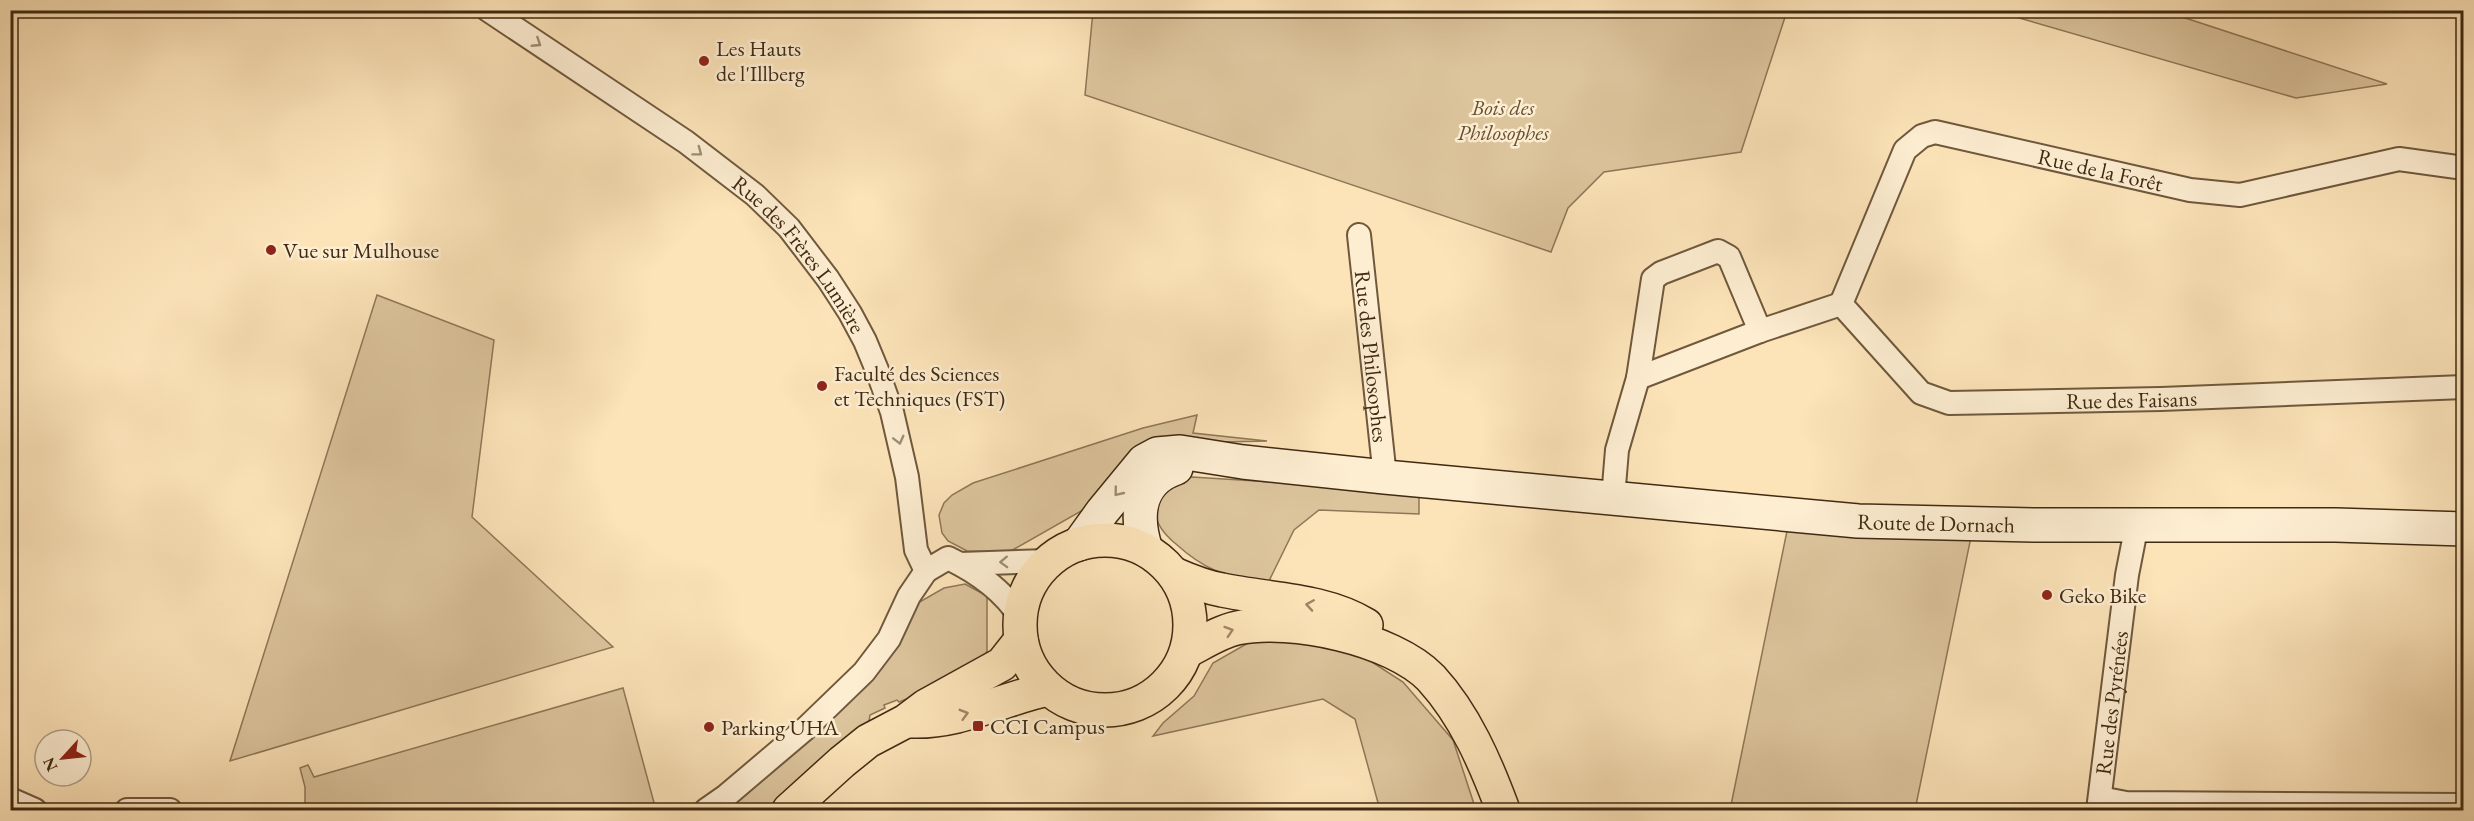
<svg xmlns="http://www.w3.org/2000/svg" width="2474" height="821" viewBox="0 0 2474 821" font-family="'EB Garamond',serif">
  <style>
    .green { fill: #dcc49c; stroke: #8e7757; stroke-width: 1.5 }
    .lines { fill: none; stroke-linecap: round; stroke-linejoin: round }
    .street-casing { stroke: #6f583c; stroke-width: 26 }
    .secondary-casing { stroke: #402a12; stroke-width: 36 }
    .primary-casing { stroke: #402a12; stroke-width: 36 }
    .highway-casing { stroke: #402a12; stroke-width: 36 }
    .street { stroke: #fdedd1; stroke-width: 22 }
    .secondary { stroke: #fdedd1; stroke-width: 33 }
    .primary { stroke: #fce3b8; stroke-width: 33 }
    .highway { stroke: #fce3b8; stroke-width: 33 }
    .oneway { stroke: #9e8c72 }
    .oneway2 { stroke: #9e8665 }
    .poi-dot { fill: #8f2418; stroke: #fdedd1; stroke-width: 2 }
    .labels { text-anchor: middle; dominant-baseline: central; stroke-width: 5; stroke-linejoin: round; paint-order: stroke }
    .poi-label { font-size: 22px; fill: #402a12; stroke: #fdedd1; text-anchor: start }
    .park-label { font-size: 22px; font-style: italic; fill: #675034; stroke: #fdedd1 }
    .street-label { font-size: 22px; fill: #402a12; stroke: #fdedd1 }
  </style>
  <rect width="100%" height="100%" fill="#fce3b8"/>
  <filter id="stains"><feTurbulence type="fractalNoise" baseFrequency=".00333" numOctaves="4"/><feColorMatrix values="0 0 0 0 .2 0 0 0 0 .09 0 0 0 0 .02 0 0 0 .5 -.17"/></filter>
  <radialGradient id="worn" r=".72"><stop offset=".6" stop-color="#630" stop-opacity="0"/><stop offset="1" stop-color="#630" stop-opacity=".3"/></radialGradient>
  <g class="green">
    <polygon points="1093,11 1093,10 1787,11 1741,152 1604,172 1568,208 1551,252 1085,95"/>
    <polygon points="1995,11 2164,11 2387,84 2296,98"/>
    <polygon points="377,295 494,340 472,517 613,647 230,761"/>
    <polygon points="1197,415 1193,433 1267,441 1175,443 1097,502 1009,552 967,551 948,541 942,533 939,515 944,503 952,495 973,483 1143,428"/>
    <path d="M1192,477L1303,484L1419,495V514L1319,510L1294,530L1267,585C1226,575 1208,573 1176,544C1162,533 1153,519 1153,501L1179,478Z"/>
    <polygon points="1788,526 1971,537 1915,810 1730,810"/>
    <path d="M965,584L987,596V651C978,674 921,692 899,702L897,700L884,705L885,708L870,715L869,721L770,810H723L916,604L944,588Z"/>
    <polygon points="1274,637 1355,651 1403,682 1453,740 1476,810 1380,810 1355,719 1323,699 1153,736 1163,723 1194,696 1213,663 1248,643"/>
    <polygon points="623,688 656,810 305,810 305,787 300,768 308,765 314,777"/>
  </g>
  <g class="lines">
    <g class="street-casing">
      <g id="street">
        <path id="s1" d="M488,10L686,142L755,195L789,228L828,279L850,313L865,341L877,370L892,412L907,477L916,550L926,571L948,558C977,572 1003,590 1020,617"/>
        <path id="s2" d="M1359,235L1385,477"/>
        <path id="s3" d="M1841,304L1905,150L1922,136L1935,132L2190,190L2240,195L2399,159L2464,168"/>
        <path id="s4" d="M1841,304L1921,393L1949,403L2161,399L2464,387"/>
        <polyline points="1638,378 1760,331 1841,304"/>
        <polyline points="1613,498 1617,450 1638,378 1653,279 1661,273 1718,251 1729,257 1760,331"/>
        <polyline points="960,564 1047,561"/>
        <polyline points="2100,798 2126,803 2464,805"/>
        <polyline points="10,799 35,810"/>
        <polyline points="127,810 170,810"/>
        <polyline points="706,810 726,796 805,729 864,672 889,639 909,596 926,571"/>
        <path id="s5" d="M2098,810L2127,575L2137,524"/>
      </g>
    </g>
    <g class="secondary-casing">
      <g id="secondary">
        <path id="s6" d="M1079,544L1102,512L1144,461L1157,454L1180,452L1243,462L1385,477L1858,521L2034,525H2336L2464,529"/>
        <path d="M1146,550C1135,516 1137,481 1176,468"/>
      </g>
    </g>
    <g class="primary-casing">
      <g id="primary">
        <circle cx="1105" cy="625" r="85"/>
        <path d="M911,721C959,723 1002,699 1048,689"/>
        <polyline points="789,810 842,762 868,741 906,721 926,706 1002,664 1021,640"/>
      </g>
    </g>
    <g class="highway-casing">
      <g id="highway">
        <path d="M1174,574C1190,581 1205,587 1222,590C1269,600 1323,599 1366,625"/>
        <path d="M1187,651C1203,643 1219,632 1237,628C1291,617 1392,638 1431,678C1465,715 1486,764 1503,810"/>
      </g>
    </g>
    <use href="#street" class="street"/>
    <use href="#secondary" class="secondary"/>
    <use href="#primary" class="primary"/>
    <use href="#highway" class="highway"/>
  </g>
  <defs><path id="oneway-chevron" d="M-2-3.5L2.5 0L-2 3.5" fill="none" stroke-width="1.6" stroke-linecap="round" stroke-linejoin="round" transform="scale(1.5)"/></defs>
  <g class="oneway">
    <use href="#oneway-chevron" transform="translate(537 43) rotate(33)"/>
    <use href="#oneway-chevron" transform="translate(698 152) rotate(37)"/>
    <use href="#oneway-chevron" transform="translate(899 440) rotate(76)"/>
    <use href="#oneway-chevron" transform="translate(1118 492) rotate(129)"/>
    <use href="#oneway-chevron" transform="translate(1004 562) rotate(178)"/>
  </g>
  <g class="oneway2">
    <use href="#oneway-chevron" transform="translate(1310 605) rotate(-171)"/>
    <use href="#oneway-chevron" transform="translate(1229 631) rotate(-18)"/>
    <use href="#oneway-chevron" transform="translate(964 714) rotate(-16)"/>
  </g>
  <g class="poi-dot">
    <circle cx="704" cy="61" r="6"/>
    <circle cx="271" cy="250" r="6"/>
    <circle cx="822" cy="386" r="6"/>
    <circle cx="2047" cy="595" r="6"/>
    <rect x="972" y="720" width="12" height="12" rx="3"/>
    <circle cx="709" cy="727" r="6"/>
  </g>
  <g class="labels">
    <g class="poi-label">
      <text x="716" y="48">Les Hauts<tspan x="716" dy="25">de l'Illberg</tspan></text>
      <text x="283" y="250">Vue sur Mulhouse</text>
      <text x="834" y="373">Faculté des Sciences<tspan x="834" dy="25">et Techniques (FST)</tspan></text>
      <text x="2059" y="595">Geko Bike</text>
      <text x="990" y="726">CCI Campus</text>
      <text x="721" y="727">Parking UHA</text>
    </g>
    <g class="park-label">
      <text x="1503" y="107">Bois des<tspan x="1503" dy="25">Philosophes</tspan></text>
    </g>
    <g class="street-label">
      <text stroke="none"><textPath href="#s3" startOffset="372">Rue de la Forêt</textPath></text>
      <text stroke="none"><textPath href="#s1" startOffset="399">Rue des Frères Lumière</textPath></text>
      <text stroke="none"><textPath href="#s2" startOffset="122">Rue des Philosophes</textPath></text>
      <text stroke="none"><textPath href="#s4" startOffset="332">Rue des Faisans</textPath></text>
      <text stroke="none"><textPath href="#s6" startOffset="903">Route de Dornach</textPath></text>
      <text stroke="none"><textPath href="#s5" startOffset="108">Rue des Pyrénées</textPath></text>
    </g>
  </g>
  <rect width="2474" height="821" fill="none" stroke="#fce3b8" stroke-width="36"/>
  <rect x="12" y="12" width="2450" height="797" fill="none" stroke="#402a12" stroke-width="3"/>
  <rect x="18" y="18" width="2438" height="785" fill="none" stroke="#402a12" stroke-width="1.5"/>
  <g transform="translate(63 758) rotate(243)"><circle r="28" fill="#fdedd1" stroke="#b19f85" stroke-width="1.5"/>
  <path d="M0-4.5L10 22L0 15L-10 22Z" fill="#8f2418"/>
  <text y="-9" font-size="16" font-weight="bold" text-anchor="middle" fill="#402a12">N</text>
  </g>
  <rect width="100%" height="100%" filter="url(#stains)"/>
  <rect width="100%" height="100%" fill="url(#worn)"/>
</svg>
